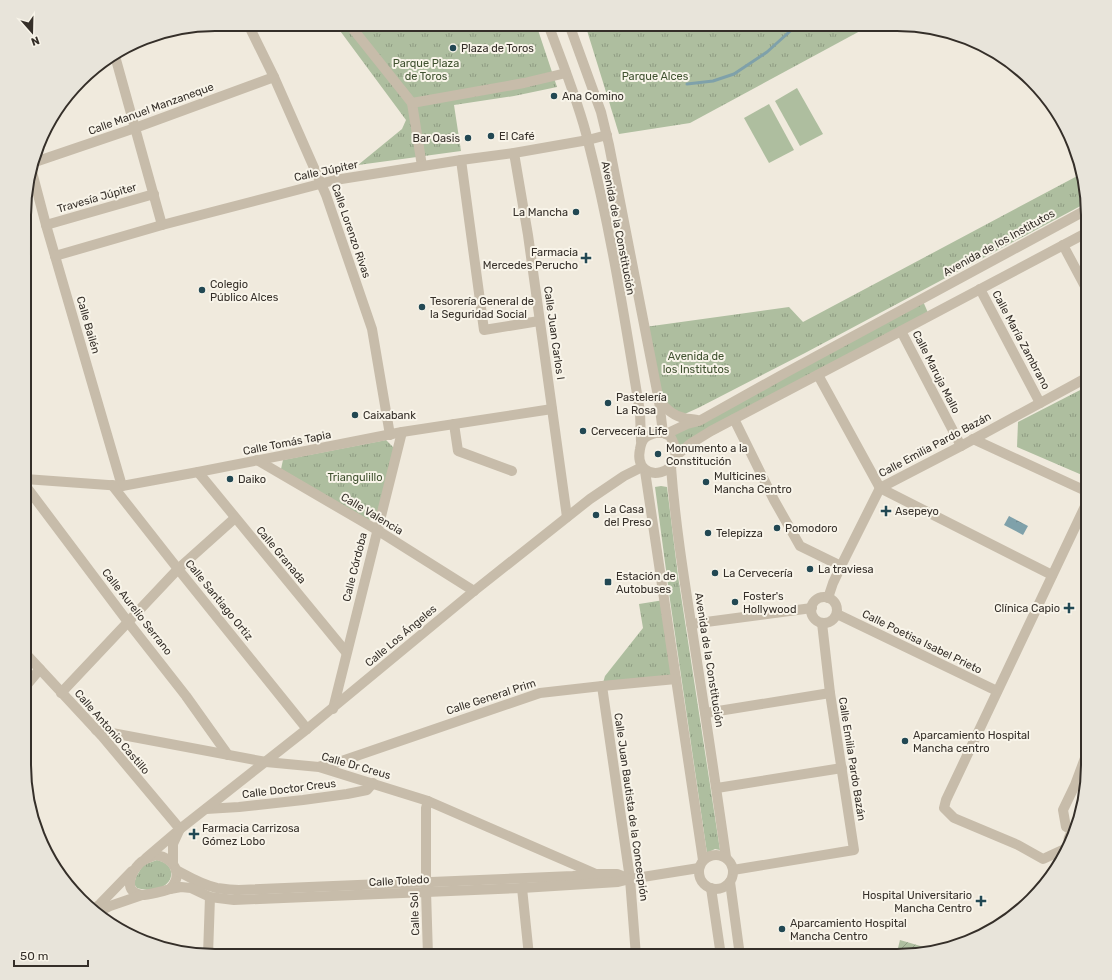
<svg xmlns="http://www.w3.org/2000/svg" width="1112" height="980" viewBox="0 0 1112 980" font-family="Rubik,sans-serif">
  <style>
    .park { fill: url(#park-tufts) }
    .garden { fill: url(#garden-furrows) }
    .pitch { fill: #aebe9f }
    .water { fill: url(#water-ripples) }
    .lines { fill: none; stroke-linecap: round; stroke-linejoin: round }
    .stream { stroke: #7fa1aa; stroke-width: 3 }
    .minor { stroke: #c7bcaa; stroke-width: 10 }
    .poi-dot { fill: #224853; stroke: #f8f4e9; stroke-width: 1.5 }
    .labels { text-anchor: middle; dominant-baseline: central; stroke-width: 4; stroke-linejoin: round; paint-order: stroke }
    .poi-label { font-size: 11px; fill: #352f29; stroke: #f8f4e9; text-anchor: start }
    .park-label { font-size: 11px; fill: #3f512f; stroke: #f8f4e9 }
    .street-label { font-size: 11px; fill: #352f29; stroke: #f8f4e9 }
    .rim { fill: none; stroke: #352f29; stroke-width: 2 }
  </style>
  <defs>
    <pattern id="park-tufts" width="24" height="20" patternUnits="userSpaceOnUse"><rect width="24" height="20" fill="#aebe9f"/><path d="M3 7l-1-3M5 7V3M7 7l1-3M15 17l-1-3M17 17v-4M19 17l1-3" fill="none" stroke="#8e9b82"/></pattern>
    <pattern id="garden-furrows" width="10" height="10" patternUnits="userSpaceOnUse"><rect width="10" height="10" fill="#aebe9f"/><path d="M-1 1l2-2M0 10L10 0M9 11l2-2" fill="none" stroke="#8e9b82"/></pattern>
    <pattern id="water-ripples" width="26" height="14" patternUnits="userSpaceOnUse"><rect width="26" height="14" fill="#7fa1aa"/><path d="M2 4q2-2 4 0t4 0M15 11q2-2 4 0t4 0" fill="none" stroke="#69848a"/></pattern>
  </defs>
  <rect width="100%" height="100%" fill="#f0eadd"/>
  <g class="park">
    <polygon points="335,24 536,24 557,87 514,96 454,105 461,151 358,165 402,129 406,120"/>
    <polygon points="585,24 873,24 690,123 619,134"/>
    <polygon points="1081,174 1088,202 805,353 698,408 678,417 659,401 645,327 789,307 803,322"/>
    <polygon points="922,299 929,315 677,455 670,436"/>
    <polygon points="1088,386 1088,465 1082,475 1017,447 1018,422"/>
    <polygon points="386,440 394,448 376,518 368,520 281,469 283,460"/>
    <polygon points="661,486 667,487 678,576 720,850 715,849 707,853 670,600 655,487"/>
    <polygon points="664,600 676,679 602,686 605,676 643,628 639,604"/>
    <path d="M157,860C175,864 176,881 160,888C153,891 144,890 137,888L134,884L136,877L143,865Z"/>
  </g>
  <g class="garden">
    <polygon points="900,940 934,950 910,956 896,956"/>
    <polygon points="862,950 863,956 834,956 834,954"/>
  </g>
  <g class="pitch">
    <polygon points="797,88 823,134 800,146 775,101"/>
    <polygon points="769,104 794,150 769,163 744,118"/>
  </g>
  <polygon class="water" points="1009,516 1028,526 1023,535 1004,525"/>
  <g class="lines">
    <polyline class="stream" points="687,84 713,81 734,74 767,52 798,24"/>
    <g class="minor">
      <polyline points="248,24 274,77 326,195 372,329 390,435"/>
      <polyline points="349,24 412,103 422,166"/>
      <path d="M548,24C562,62 579,103 588,141C611,230 625,321 640,412L641,441"/>
      <polyline points="569,24 601,112 609,145 659,401 663,433"/>
      <polyline points="115,56 162,225"/>
      <polyline points="412,103 524,83 566,73"/>
      <polyline points="514,153 528,235 567,517"/>
      <polyline points="461,160 484,330 539,321"/>
      <polyline points="35,162 135,128 274,77"/>
      <polyline points="32,172 46,225 122,486"/>
      <polyline points="46,225 154,194"/>
      <polyline points="1063,245 1088,292"/>
      <polyline points="55,256 162,225 335,180 461,160 514,153 588,140 607,135"/>
      <polyline points="980,289 1040,403"/>
      <polyline points="901,331 961,446"/>
      <polyline points="818,375 880,488 1052,575"/>
      <path d="M659,401C666,408 673,416 684,418C688,419 692,419 697,420"/>
      <polyline points="734,419 774,500 800,546 841,566"/>
      <polyline points="454,424 458,451 512,471"/>
      <path d="M656,433H663L670,436C694,476 632,488 640,449C642,438 645,436 656,433Z"/>
      <polyline points="666,434 687,424 699,421 787,372 1088,209"/>
      <polyline points="973,439 1088,492"/>
      <polyline points="677,455 690,444 711,431 901,331 1088,232"/>
      <polyline points="257,460 377,530 474,591"/>
      <path d="M671,467C676,535 688,602 698,668C708,731 717,794 726,857"/>
      <polyline points="645,471 703,860"/>
      <polyline points="198,472 346,652"/>
      <polyline points="25,479 122,486 198,472 402,432 552,409"/>
      <polyline points="25,485 128,622 186,696 228,755"/>
      <polyline points="112,485 178,569 307,729"/>
      <circle cx="824" cy="610" r="13"/>
      <polyline points="828,598 833,583 841,566 880,488 961,446 1088,377"/>
      <polyline points="837,614 997,691"/>
      <polyline points="691,624 812,608"/>
      <polyline points="25,653 102,736 180,829"/>
      <polyline points="602,686 630,879 636,956"/>
      <polyline points="25,687 40,669"/>
      <polyline points="61,693 178,569 235,518"/>
      <polyline points="333,709 402,432"/>
      <polyline points="706,713 830,693"/>
      <polyline points="96,730 266,762 319,767 428,801 596,874"/>
      <polyline points="321,766 330,765 540,693 602,686 676,679"/>
      <polyline points="717,788 842,768"/>
      <polyline points="428,801 426,808 426,891 428,956"/>
      <polyline points="206,809 239,807 303,800 347,794 367,790 373,783"/>
      <polyline points="1073,829 1066,827 1063,810 1075,785 1088,750"/>
      <polyline points="1069,847 1043,859 1018,845 954,818 944,808 946,800 1088,500"/>
      <path d="M1069,848C1067,841 1068,836 1073,831"/>
      <circle cx="716" cy="872" r="17"/>
      <path d="M156,855C174,858 184,874 170,889C164,891 148,895 142,895C142,895 137,894 136,893C124,888 132,871 139,864C143,859 150,857 156,855Z"/>
      <polyline points="146,858 180,829 307,729 474,591 590,499 624,476 642,467"/>
      <polyline points="173,863 173,844 179,831"/>
      <path d="M176,870C189,877 202,885 217,888C224,889 232,890 239,890L573,876L596,874H617L630,879"/>
      <polyline points="733,870 854,850 830,693 822,623"/>
      <polyline points="730,882 740,956"/>
      <polyline points="522,888 529,956"/>
      <polyline points="711,888 721,956"/>
      <polyline points="170,889 181,887 191,888 210,897 234,900 522,888 618,882 630,879 699,868"/>
      <polyline points="94,909 100,904 132,871"/>
      <polyline points="98,912 110,906 142,895"/>
      <polyline points="208,955 210,897"/>
    </g>
  </g>
  <g class="poi-dot">
    <circle cx="453" cy="48" r="4"/>
    <circle cx="554" cy="96" r="4"/>
    <circle cx="491" cy="136" r="4"/>
    <circle cx="468" cy="138" r="4"/>
    <circle cx="576" cy="212" r="4"/>
    <path d="M584 252h4v4h4v4h-4v4h-4v-4h-4v-4h4z"/>
    <circle cx="202" cy="290" r="4"/>
    <circle cx="422" cy="307" r="4"/>
    <circle cx="608" cy="403" r="4"/>
    <circle cx="355" cy="415" r="4"/>
    <circle cx="583" cy="431" r="4"/>
    <circle cx="658" cy="454" r="4"/>
    <circle cx="230" cy="479" r="4"/>
    <circle cx="706" cy="482" r="4"/>
    <path d="M884 505h4v4h4v4h-4v4h-4v-4h-4v-4h4z"/>
    <circle cx="596" cy="515" r="4"/>
    <circle cx="777" cy="528" r="4"/>
    <circle cx="708" cy="533" r="4"/>
    <circle cx="810" cy="569" r="4"/>
    <circle cx="715" cy="573" r="4"/>
    <rect x="604" y="578" width="8" height="8" rx="2"/>
    <circle cx="735" cy="602" r="4"/>
    <path d="M1067 602h4v4h4v4h-4v4h-4v-4h-4v-4h4z"/>
    <circle cx="905" cy="741" r="4"/>
    <path d="M192 828h4v4h4v4h-4v4h-4v-4h-4v-4h4z"/>
    <path d="M979 895h4v4h4v4h-4v4h-4v-4h-4v-4h4z"/>
    <circle cx="782" cy="929" r="4"/>
  </g>
  <g class="labels">
    <g class="poi-label">
      <text x="461" y="48">Plaza de Toros</text>
      <text x="562" y="96">Ana Comino</text>
      <text x="499" y="136">El Café</text>
      <text x="460" y="138" text-anchor="end">Bar Oasis</text>
      <text x="568" y="212" text-anchor="end">La Mancha</text>
      <text x="578" y="252" text-anchor="end">Farmacia<tspan x="578" dy="13">Mercedes Perucho</tspan></text>
      <text x="210" y="284">Colegio<tspan x="210" dy="13">Público Alces</tspan></text>
      <text x="430" y="301">Tesorería General de<tspan x="430" dy="13">la Seguridad Social</tspan></text>
      <text x="616" y="397">Pastelería<tspan x="616" dy="13">La Rosa</tspan></text>
      <text x="363" y="415">Caixabank</text>
      <text x="591" y="431">Cervecería Life</text>
      <text x="666" y="448">Monumento a la<tspan x="666" dy="13">Constitución</tspan></text>
      <text x="714" y="476">Multicines<tspan x="714" dy="13">Mancha Centro</tspan></text>
      <text x="238" y="479">Daiko</text>
      <text x="604" y="509">La Casa<tspan x="604" dy="13">del Preso</tspan></text>
      <text x="895" y="511">Asepeyo</text>
      <text x="785" y="528">Pomodoro</text>
      <text x="716" y="533">Telepizza</text>
      <text x="818" y="569">La traviesa</text>
      <text x="723" y="573">La Cervecería</text>
      <text x="616" y="576">Estación de<tspan x="616" dy="13">Autobuses</tspan></text>
      <text x="743" y="596">Foster's<tspan x="743" dy="13">Hollywood</tspan></text>
      <text x="1060" y="608" text-anchor="end">Clínica Capio</text>
      <text x="913" y="735">Aparcamiento Hospital<tspan x="913" dy="13">Mancha centro</tspan></text>
      <text x="202" y="828">Farmacia Carrizosa<tspan x="202" dy="13">Gómez Lobo</tspan></text>
      <text x="972" y="895" text-anchor="end">Hospital Universitario<tspan x="972" dy="13">Mancha Centro</tspan></text>
      <text x="790" y="923">Aparcamiento Hospital<tspan x="790" dy="13">Mancha Centro</tspan></text>
    </g>
    <g class="park-label">
      <text x="426" y="63">Parque Plaza<tspan x="426" dy="13">de Toros</tspan></text>
      <text x="655" y="76">Parque Alces</text>
      <text x="696" y="356">Avenida de<tspan x="696" dy="13">los Institutos</tspan></text>
      <text x="355" y="477">Triangulillo</text>
    </g>
    <g class="street-label">
      <text transform="translate(151 109) rotate(-20)">Calle Manuel Manzaneque</text>
      <text transform="translate(326 171) rotate(-12)">Calle Júpiter</text>
      <text transform="translate(97 198) rotate(-16)">Travesía Júpiter</text>
      <text transform="translate(618 228) rotate(79)">Avenida de la Constitución</text>
      <text transform="translate(351 231) rotate(71)">Calle Lorenzo Rivas</text>
      <text transform="translate(999 243) rotate(-29)">Avenida de los Institutos</text>
      <text transform="translate(88 325) rotate(74)">Calle Bailén</text>
      <text transform="translate(554 333) rotate(82)">Calle Juan Carlos I</text>
      <text transform="translate(1021 340) rotate(62)">Calle María Zambrano</text>
      <text transform="translate(936 372) rotate(63)">Calle Maruja Mallo</text>
      <text transform="translate(287 443) rotate(-11)">Calle Tomás Tapia</text>
      <text transform="translate(935 445) rotate(-28)">Calle Emilia Pardo Bazán</text>
      <text transform="translate(372 514) rotate(31)">Calle Valencia</text>
      <text transform="translate(281 555) rotate(50)">Calle Granada</text>
      <text transform="translate(355 567) rotate(-76)">Calle Córdoba</text>
      <text transform="translate(219 600) rotate(51)">Calle Santiago Ortiz</text>
      <text transform="translate(137 612) rotate(52)">Calle Aurelio Serrano</text>
      <text transform="translate(401 636) rotate(-40)">Calle Los Ángeles</text>
      <text transform="translate(922 642) rotate(26)">Calle Poetisa Isabel Prieto</text>
      <text transform="translate(709 660) rotate(81)">Avenida de la Constitución</text>
      <text transform="translate(491 697) rotate(-18)">Calle General Prim</text>
      <text transform="translate(112 732) rotate(49)">Calle Antonio Castillo</text>
      <text transform="translate(852 759) rotate(81)">Calle Emilia Pardo Bazán</text>
      <text transform="translate(356 766) rotate(16)">Calle Dr Creus</text>
      <text transform="translate(289 789) rotate(-7)">Calle Doctor Creus</text>
      <text transform="translate(631 807) rotate(82)">Calle Juan Bautista de la Concecpión</text>
      <text transform="translate(399 881) rotate(-3)">Calle Toledo</text>
      <text transform="translate(415 914) rotate(-92)">Calle Sol</text>
    </g>
  </g>
  <path d="M0 0H1112V980H0ZM215 31H897A184 184 0 0 1 1081 215V765A184 184 0 0 1 897 949H215A184 184 0 0 1 31 765V215A184 184 0 0 1 215 31Z" fill="#e8e4da" fill-rule="evenodd"/>
  <path class="rim" d="M215 31H897A184 184 0 0 1 1081 215V765A184 184 0 0 1 897 949H215A184 184 0 0 1 31 765V215A184 184 0 0 1 215 31Z"/>
  <g transform="translate(32 32) rotate(160)" stroke="#f8f4e9" stroke-width="3" paint-order="stroke">
  <path d="M0-3L7 15L0 10L-7 15Z" fill="#352f29"/>
  <text y="-6" font-size="11" font-weight="bold" text-anchor="middle" fill="#352f29">N</text>
  </g>
  <path d="M14 960v6h74v-6" fill="none" stroke="#352f29" stroke-width="2"/>
  <text x="20" y="960" font-size="12" fill="#352f29" stroke="#f8f4e9" stroke-width="3" paint-order="stroke">50 m</text>
</svg>
